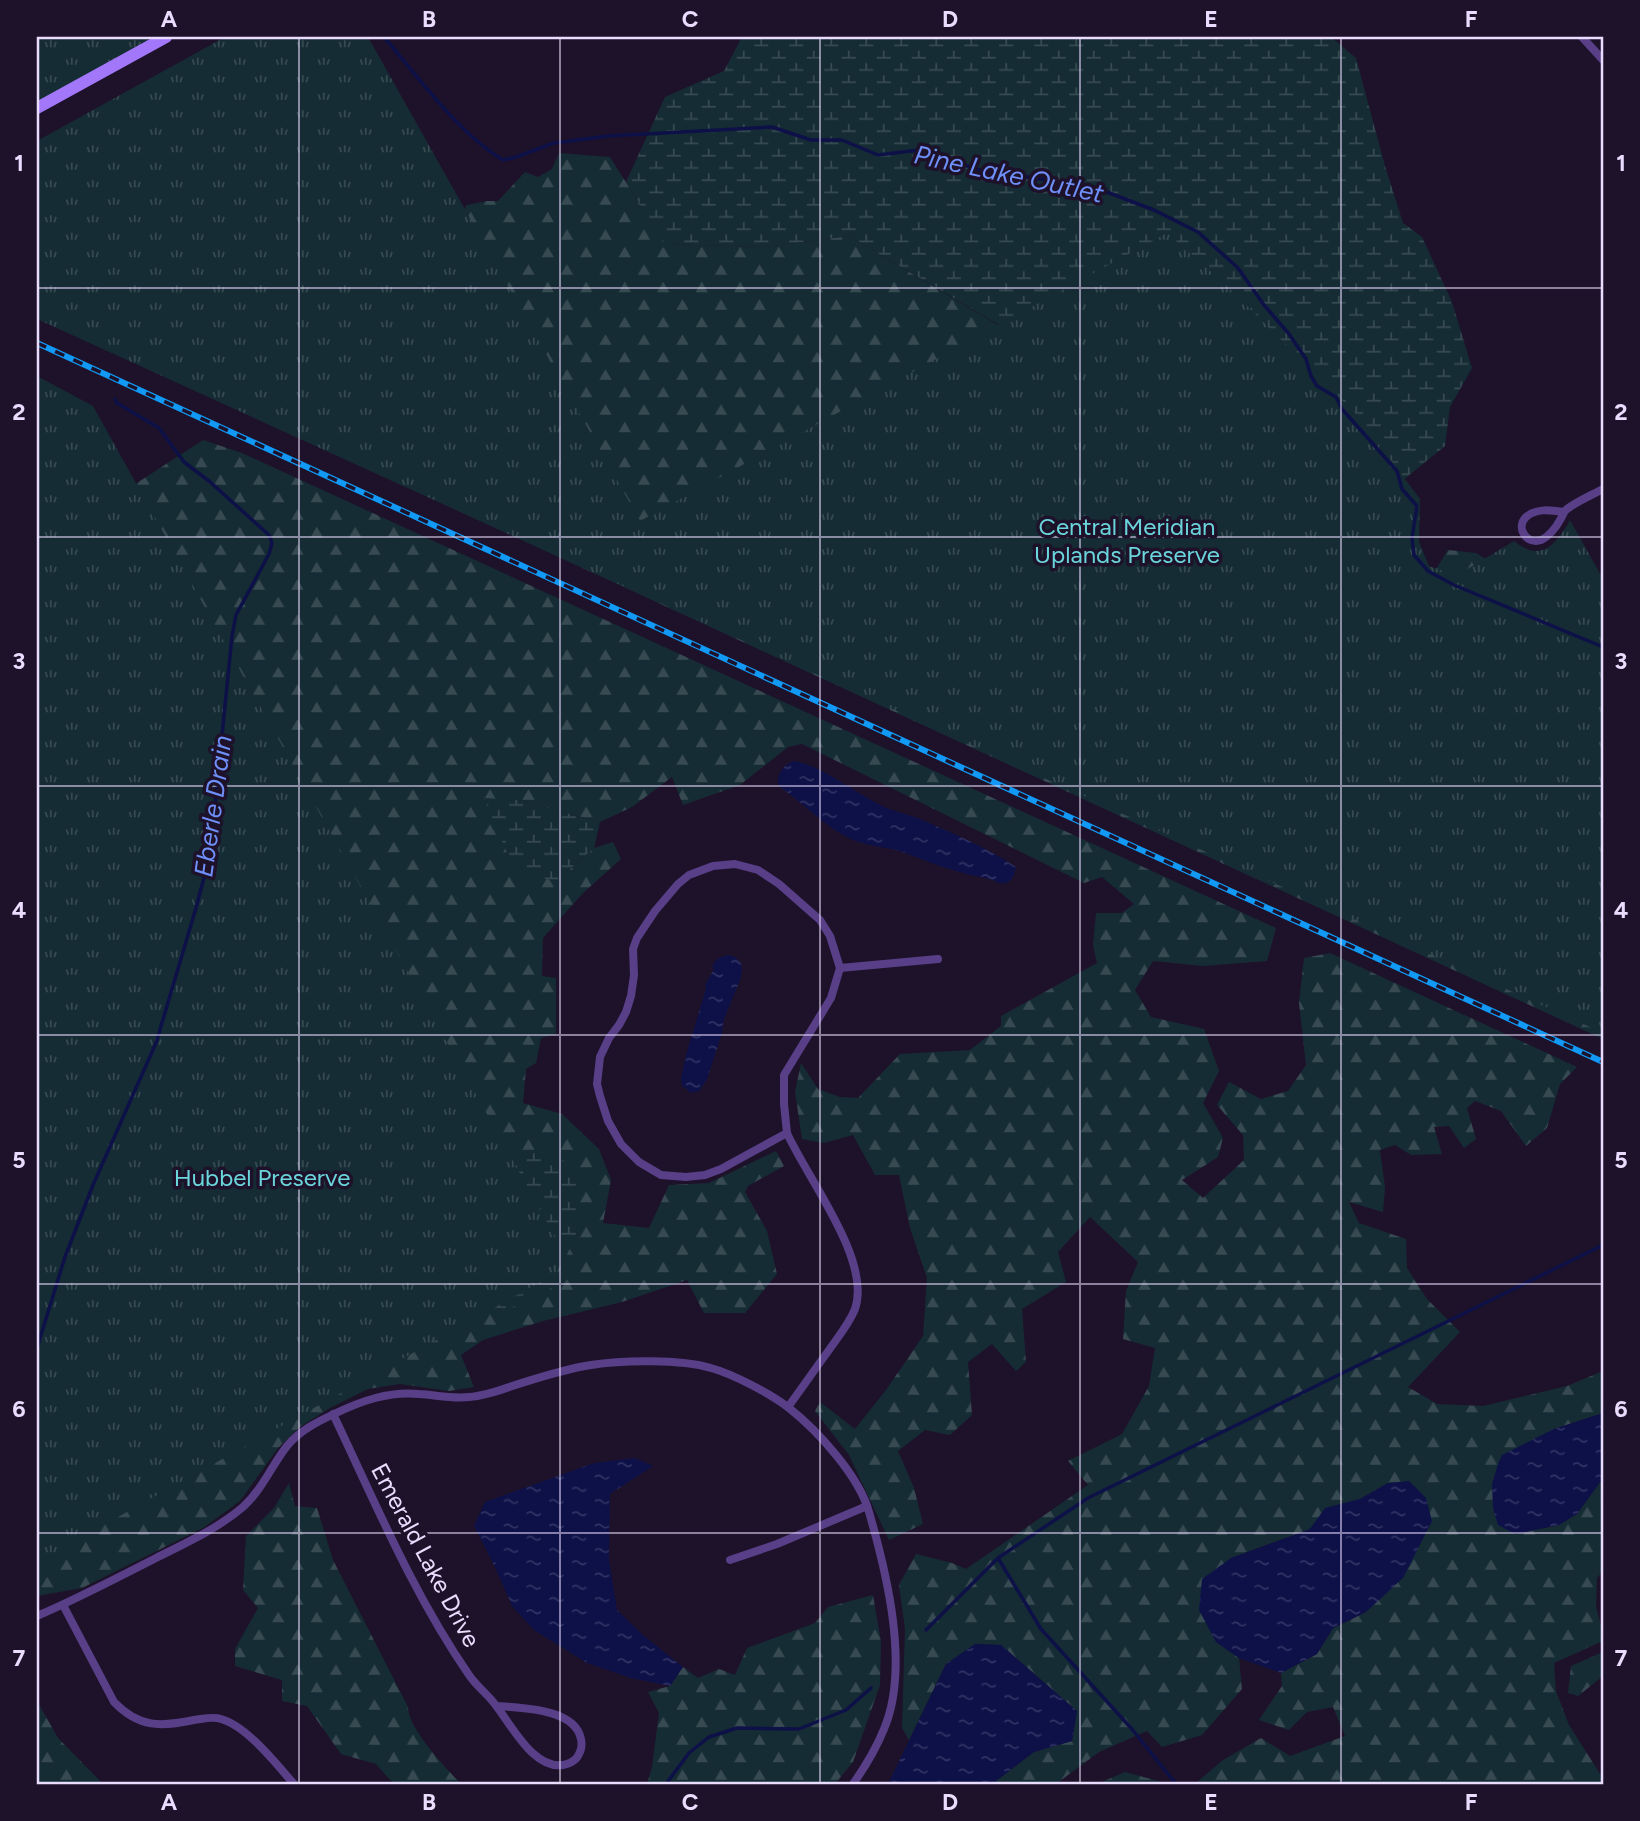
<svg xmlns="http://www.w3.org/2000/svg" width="1640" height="1821" viewBox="0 0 1640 1821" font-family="Figtree,sans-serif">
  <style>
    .forest { fill: url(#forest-firs) }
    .wetland { fill: url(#wetland-marsh) }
    .park { fill: url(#park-tufts) }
    .water { fill: url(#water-ripples) }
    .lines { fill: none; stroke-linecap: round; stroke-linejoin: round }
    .stream { stroke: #0d1148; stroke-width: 3.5 }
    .street { stroke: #583f87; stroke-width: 8 }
    .secondary { stroke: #a277fa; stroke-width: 12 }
    .rail-casing { stroke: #1199f5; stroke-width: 6 }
    .rail { stroke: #1d122a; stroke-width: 3.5; stroke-dasharray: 10; stroke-linecap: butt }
    .grid { fill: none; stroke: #eadcfe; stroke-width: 2; stroke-opacity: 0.55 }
    .labels { text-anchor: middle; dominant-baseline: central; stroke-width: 7; stroke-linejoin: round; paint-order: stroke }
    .park-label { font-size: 24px; fill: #6ad6dc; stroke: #1d122a }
    .street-label { font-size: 24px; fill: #eadcfe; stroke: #1d122a }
    .water-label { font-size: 26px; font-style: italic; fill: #6f8ff9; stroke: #1d122a }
    .neatline { fill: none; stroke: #eadcfe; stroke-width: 2.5 }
    .grid-label { font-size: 23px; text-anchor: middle; font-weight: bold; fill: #eadcfe }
  </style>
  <defs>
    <pattern id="forest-firs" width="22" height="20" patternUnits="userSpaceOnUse" patternTransform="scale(1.75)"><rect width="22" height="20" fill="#152c34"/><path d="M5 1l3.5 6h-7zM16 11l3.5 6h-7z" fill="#374a52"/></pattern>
    <pattern id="wetland-marsh" width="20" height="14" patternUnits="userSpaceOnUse" patternTransform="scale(1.75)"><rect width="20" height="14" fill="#152c34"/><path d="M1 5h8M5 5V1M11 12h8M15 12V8" fill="none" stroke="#374a52"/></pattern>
    <pattern id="park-tufts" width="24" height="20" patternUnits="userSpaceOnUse" patternTransform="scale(1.75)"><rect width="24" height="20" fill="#152c34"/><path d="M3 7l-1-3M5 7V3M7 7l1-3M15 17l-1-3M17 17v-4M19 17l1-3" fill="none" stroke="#374a52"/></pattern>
    <pattern id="water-ripples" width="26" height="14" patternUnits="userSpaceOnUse" patternTransform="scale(1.75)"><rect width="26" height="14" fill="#0d1148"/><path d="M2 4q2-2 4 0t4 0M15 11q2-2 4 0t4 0" fill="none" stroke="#303363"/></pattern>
  </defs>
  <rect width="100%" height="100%" fill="#1d122a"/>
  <g class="forest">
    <polygon points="559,153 610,157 665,244 765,247 849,236 1428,582 1448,550 1476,553 1532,587 1603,619 1603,1039 247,413 455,219 467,205 487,201 498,201 525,172 538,177 552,169"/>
    <polygon points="203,440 242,453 1276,928 1267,961 1203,966 1153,961 1135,990 1151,1017 1204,1029 1219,1071 1203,1103 1223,1138 1218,1157 1182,1180 1203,1198 1244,1160 1243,1135 1217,1105 1229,1082 1261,1099 1288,1091 1306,1065 1299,1003 1304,958 1330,953 1577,1067 1560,1084 1547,1128 1526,1146 1501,1111 1475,1101 1467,1108 1476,1139 1464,1148 1449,1126 1434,1127 1442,1154 1411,1155 1395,1145 1380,1150 1385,1188 1383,1212 1349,1202 1359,1223 1406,1239 1407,1268 1427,1299 1460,1332 1408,1387 1437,1404 1483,1406 1567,1386 1603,1371 1603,1413 1554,1429 1515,1534 1559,1525 1577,1514 1603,1478 1603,1571 1597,1578 1596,1607 1603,1633 1603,1641 1554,1663 1556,1691 1569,1725 1602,1777 1603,1777 1603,1784 1195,1784 1223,1760 1261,1738 1290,1756 1345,1736 1333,1707 1307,1712 1289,1730 1259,1720 1282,1686 1281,1673 1317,1654 1333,1628 1366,1612 1388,1483 1360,1499 1326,1508 1310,1529 1231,1558 1216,1642 1239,1658 1242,1689 1202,1735 1162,1747 1147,1731 1099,1752 1056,1784 992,1784 1034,1752 1072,1741 1077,1711 1001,1645 975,1644 946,1664 909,1740 902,1728 905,1629 899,1585 916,1554 952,1563 966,1569 1088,1485 1068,1461 1122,1434 1149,1386 1155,1348 1123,1339 1126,1291 1138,1262 1090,1217 1058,1252 1066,1282 1022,1309 1026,1362 1016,1371 992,1344 968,1362 972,1415 950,1435 925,1430 898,1451 914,1488 923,1524 889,1540 849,1455 815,1411 820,1402 855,1429 886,1390 923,1336 927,1278 910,1228 899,1175 875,1175 853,1135 824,1143 802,1139 795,1092 801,1063 818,1089 840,1097 858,1098 900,1054 970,1050 1001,1026 1001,1016 1097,963 1093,945 1096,913 1122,913 1134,904 1102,877 1084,883 802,744 788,747 740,785 683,805 672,777 632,807 600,822 518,800 555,882 594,848 613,842 621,859 583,893 543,938 542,976 556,978 556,1034 541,1038 536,1063 526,1069 523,1103 562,1114 599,1149 611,1180 603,1223 649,1228 669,1185 709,1183 776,1151 784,1166 748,1186 745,1192 767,1231 777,1274 745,1313 704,1313 687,1280 622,1302 543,1321 483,1340 461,1355 474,1387 449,1391 400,1384 368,1389 330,1408 300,1427 278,1448 240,1501 203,1528 82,1588 37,1596 37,548"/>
    <path d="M289,1483L295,1506L317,1508L333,1560L408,1707C408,1729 446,1768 461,1784H398L390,1780L376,1764L341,1754L307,1706L282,1701V1680L235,1666V1649L258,1608L243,1590L246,1536L274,1508Z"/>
    <polygon points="873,1595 881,1642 880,1685 853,1762 835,1784 647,1784 652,1767 659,1713 648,1692 670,1686 683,1667 698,1678 719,1669 735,1675 747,1648 815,1623 828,1607"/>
    <polygon points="1603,1652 1603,1676 1578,1696 1568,1693 1571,1666"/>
    <polygon points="37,1701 58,1738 103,1784 37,1784"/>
    <polygon points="1125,1772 1169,1784 1097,1784"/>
  </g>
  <g class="wetland">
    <polygon points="742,37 1331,37 1356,58 1385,166 1403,223 1422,237 1452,302 1472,368 1450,407 1445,446 1354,520 1026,341 849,236 765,247 664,244 626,182 665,97 724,71"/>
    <polygon points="484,798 518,800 600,822 594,848 555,882 513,867"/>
    <polygon points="527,1151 576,1164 577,1233 551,1290 508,1309 449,1303 451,1159"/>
  </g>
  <g class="park">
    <polygon points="37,37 155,37 37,103"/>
    <path d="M225,37H368L640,521L1167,233L1226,285L1357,415L1420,499L1419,542L1429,566L1456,576L1514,541C1541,563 1556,545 1570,520L1603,579V1033L37,319V141Z"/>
    <polygon points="37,376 93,406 571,1265 37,1562"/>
  </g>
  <g class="water">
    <path d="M793,761C821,764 860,797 889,809C897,812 906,814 915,817C948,831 986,847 1016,867C1014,877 1011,885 999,883C992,878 973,876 963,873C945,868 925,861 908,854C891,847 872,847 856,841C829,831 805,804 781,788L778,784C778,773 782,766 793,761Z"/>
    <polygon points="728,955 735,957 741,963 742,970 740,980 724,1019 722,1033 707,1079 699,1091 690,1093 688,1090 682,1086 681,1078 686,1055 705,992 706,988 705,985 714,969 712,966 717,959"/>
    <polygon points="1603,1413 1603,1478 1577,1514 1559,1525 1515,1534 1498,1525 1493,1508 1492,1484 1498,1464 1502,1455 1554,1429"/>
    <polygon points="635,1458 653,1466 610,1494 609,1560 617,1610 644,1636 683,1667 670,1686 631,1678 587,1663 534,1630 512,1606 495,1567 474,1526 485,1502 594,1463"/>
    <polygon points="1409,1481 1426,1498 1432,1521 1403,1578 1366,1612 1333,1628 1317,1654 1281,1673 1239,1658 1216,1642 1199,1610 1202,1579 1231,1558 1310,1529 1325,1508 1360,1499 1388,1483"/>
    <polygon points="975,1644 1001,1645 1077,1711 1072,1741 1034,1752 992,1784 888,1784 946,1664"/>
  </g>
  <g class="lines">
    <g class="stream">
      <path d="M384,37C418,77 458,133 503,160L516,157L554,143L608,136L772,127L811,140H842L878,155L919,150L989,173L1028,177L1099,189L1154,210L1198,232L1238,268L1264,305L1289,334L1306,359L1311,376L1317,386L1336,397L1342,409L1397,471L1402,489L1417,506L1412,538L1414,555L1428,571L1454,585L1603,647"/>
      <polyline points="37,1348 65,1257 93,1185 156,1043 196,908 210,855 232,636 236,615 269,554 272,543 269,535 209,481 184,462 159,428 117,403 115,399"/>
      <polyline points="998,1558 1041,1629 1131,1728 1176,1784"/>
      <polyline points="926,1630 998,1558 1088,1498 1603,1245"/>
      <polyline points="666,1784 689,1753 709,1737 737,1728 799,1729 846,1710 871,1688"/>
    </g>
    <g class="street">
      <polyline points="1582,37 1603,60"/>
      <path d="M1563,512C1551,510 1536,508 1526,517C1515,528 1527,545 1541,540C1548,537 1556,528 1560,520C1561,519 1564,512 1565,511C1571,504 1594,494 1603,489"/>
      <polyline points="840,968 938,959"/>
      <path d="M787,1133L784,1104V1075L831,998L840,968L830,936L820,920L779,884L758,870L735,864L713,866L689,875L678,884L655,911L637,938L633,949L634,975L631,996L626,1012L619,1025L609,1038L600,1057L597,1084L600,1096L608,1121L621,1144L639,1162L661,1175L686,1177L705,1175L721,1169L787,1133C807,1178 872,1260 855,1309C849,1324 838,1337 829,1350C815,1369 802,1388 788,1407"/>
      <path d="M333,1414C375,1502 413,1594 469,1675C477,1687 489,1695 497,1707C512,1726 536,1774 567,1764C573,1762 577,1759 579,1754C582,1749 582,1744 581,1739C575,1708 521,1708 497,1706"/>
      <polyline points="730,1560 777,1544 867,1506"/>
      <path d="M63,1605L114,1702C139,1728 161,1727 194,1720C203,1719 213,1716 221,1719C247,1726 277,1765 294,1784"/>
      <path d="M37,1616C77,1599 117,1578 156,1558C186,1543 217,1529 243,1507C262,1490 272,1465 287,1446C299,1431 317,1422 334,1414C361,1401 389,1391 419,1394C436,1395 452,1399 469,1397C484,1396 498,1391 512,1386C538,1378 564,1369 591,1365C622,1360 681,1359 711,1368C733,1374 771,1394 789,1408C818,1431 859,1476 869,1512C887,1574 910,1668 884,1729C876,1749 865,1767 853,1784"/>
    </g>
    <polyline class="secondary" points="37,108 166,37"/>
    <g class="rail-casing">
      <polyline id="rail" points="37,343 1603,1062"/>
    </g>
    <use href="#rail" class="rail"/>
  </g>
  <path class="grid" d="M299,37V1784M560,37V1784M820,37V1784M1080,37V1784M1341,37V1784M37,288H1603M37,537H1603M37,786H1603M37,1035H1603M37,1284H1603M37,1533H1603"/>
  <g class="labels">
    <g class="park-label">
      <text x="1127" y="526">Central Meridian<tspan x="1127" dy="28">Uplands Preserve</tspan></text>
      <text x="262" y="1177">Hubbel Preserve</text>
    </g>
    <g class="street-label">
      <text transform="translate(426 1555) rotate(62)">Emerald Lake Drive</text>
    </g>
    <g class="water-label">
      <text transform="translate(1009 174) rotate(12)">Pine Lake Outlet</text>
      <text transform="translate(213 806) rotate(-82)">Eberle Drain</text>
    </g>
  </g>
  <rect width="1640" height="1821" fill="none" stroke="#1d122a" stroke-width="77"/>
  <rect x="38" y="38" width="1564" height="1745" class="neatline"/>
  <g class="grid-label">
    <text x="169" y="27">A</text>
    <text x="429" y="27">B</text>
    <text x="690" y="27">C</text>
    <text x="950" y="27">D</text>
    <text x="1211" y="27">E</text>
    <text x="1471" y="27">F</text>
    <text x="19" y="171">1</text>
    <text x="1621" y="171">1</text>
    <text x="19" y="420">2</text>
    <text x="1621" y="420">2</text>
    <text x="19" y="669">3</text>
    <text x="1621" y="669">3</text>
    <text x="19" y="918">4</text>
    <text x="1621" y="918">4</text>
    <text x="19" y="1168">5</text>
    <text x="1621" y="1168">5</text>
    <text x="19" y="1417">6</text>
    <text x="1621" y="1417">6</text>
    <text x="19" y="1666">7</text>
    <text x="1621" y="1666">7</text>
    <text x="169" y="1810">A</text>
    <text x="429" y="1810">B</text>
    <text x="690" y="1810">C</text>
    <text x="950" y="1810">D</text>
    <text x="1211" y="1810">E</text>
    <text x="1471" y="1810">F</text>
  </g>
</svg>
